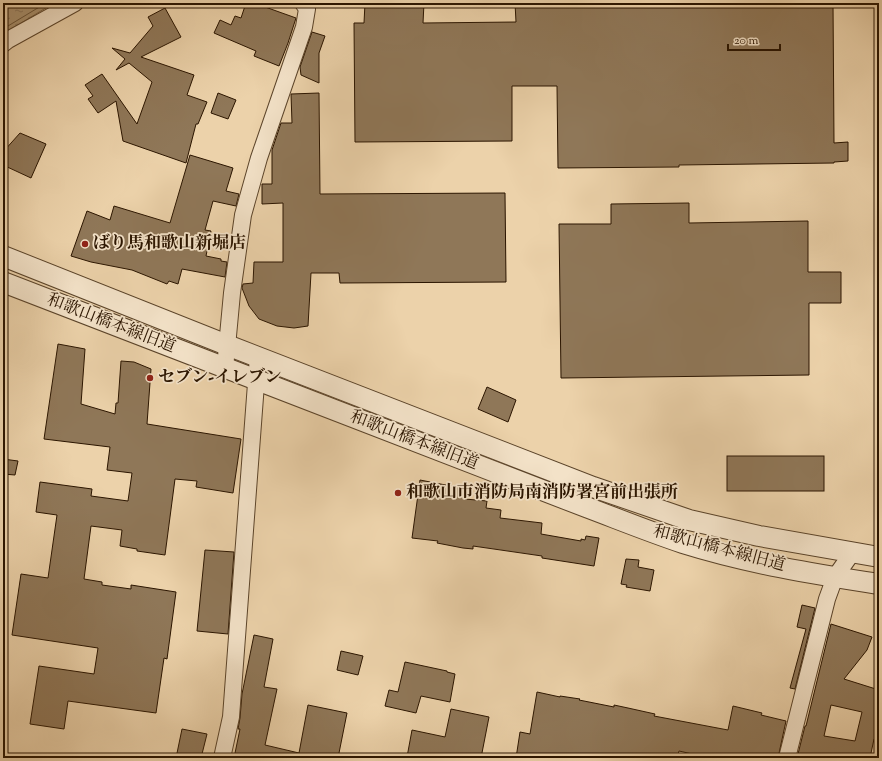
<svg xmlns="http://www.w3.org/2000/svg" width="882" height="761" viewBox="0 0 882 761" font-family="'Sorts Mill Goudy','Noto Serif JP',serif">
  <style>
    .water { fill: url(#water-ripples); stroke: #776043 }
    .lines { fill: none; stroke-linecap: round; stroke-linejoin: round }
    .shore { stroke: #6a5438; stroke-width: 1 }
    .building { fill: #8f7758; stroke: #2b1500; fill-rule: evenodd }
    .minor-casing { stroke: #5b442a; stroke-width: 18 }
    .tertiary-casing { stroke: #5b442a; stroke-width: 22 }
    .minor { stroke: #f3e2c8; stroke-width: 16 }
    .tertiary { stroke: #f3e2c8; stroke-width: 20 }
    .poi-dot { fill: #8f2418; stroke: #f3e2c8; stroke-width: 1.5 }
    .labels { text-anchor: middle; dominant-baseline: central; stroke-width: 3.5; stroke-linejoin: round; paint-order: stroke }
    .poi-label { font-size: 17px; font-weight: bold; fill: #2b1500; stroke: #f3e2c8; text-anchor: start }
    .street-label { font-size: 17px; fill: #2b1500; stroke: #f3e2c8 }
  </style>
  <defs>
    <pattern id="water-ripples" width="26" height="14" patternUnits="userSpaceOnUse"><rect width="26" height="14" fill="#aa9270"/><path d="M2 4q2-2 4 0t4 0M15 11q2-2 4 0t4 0" fill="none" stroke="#8b765a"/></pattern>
  </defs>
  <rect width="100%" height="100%" fill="#ecd2aa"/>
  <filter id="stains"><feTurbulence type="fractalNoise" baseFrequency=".005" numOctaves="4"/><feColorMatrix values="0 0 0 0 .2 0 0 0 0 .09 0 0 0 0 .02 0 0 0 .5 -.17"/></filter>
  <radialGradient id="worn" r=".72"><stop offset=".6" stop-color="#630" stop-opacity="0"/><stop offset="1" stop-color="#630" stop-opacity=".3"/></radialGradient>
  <polygon class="water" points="3,3 54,3 3,34"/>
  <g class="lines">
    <polyline class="shore" points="3,29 46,3"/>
  </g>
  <g class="building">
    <polygon points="246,3 254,3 296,18 288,43 279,66 254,56 256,51 214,33 220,20 231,25 235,16 241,18"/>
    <polygon points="365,3 424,3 423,23 516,22 515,3 833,3 834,143 848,142 848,161 834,162 834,163 679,165 679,167 558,168 557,86 512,86 512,141 355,142 354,23 364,23"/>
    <polygon points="165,8 181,37 141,57 194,75 187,95 207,102 198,124 196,124 186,163 123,141 116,101 98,113 88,99 93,96 85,85 102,74 137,124 152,82 129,63 116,70 125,59 112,48 130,53 153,26 148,17"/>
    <polygon points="312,32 325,36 319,53 319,83 301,75 300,67"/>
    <polygon points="218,93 236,100 228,119 211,113"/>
    <polygon points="319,93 320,194 505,193 506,282 340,283 339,273 311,273 308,326 294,328 277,326 259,319 249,306 242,288 243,284 253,283 254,262 283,262 283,203 262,204 262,184 272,184 272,150 281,123 292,123 291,94"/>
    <polygon points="20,133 46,144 31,178 3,165 3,152"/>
    <polygon points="190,155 233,168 226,191 239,194 236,206 213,201 205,230 211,231 206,256 221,259 221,261 227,262 225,277 182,269 178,284 169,281 167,284 132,270 91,262 71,256 87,211 110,220 114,206 170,223"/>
    <polygon points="689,203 689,223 808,221 808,272 841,272 841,303 809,303 809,375 561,378 559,224 611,224 611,204"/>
    <polygon points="58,344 85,349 81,404 115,414 116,403 118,403 121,361 134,362 151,369 147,424 241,439 233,493 196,487 197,481 175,479 165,555 137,551 137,549 120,546 122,530 91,526 84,579 102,582 102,585 131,589 131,585 176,592 167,659 164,658 156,713 68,701 64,729 30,724 39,666 94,674 98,648 12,635 21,574 48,578 57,515 36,512 40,482 92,489 91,496 128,501 132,473 107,470 110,447 44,439"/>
    <polygon points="487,387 516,400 508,422 478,409"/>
    <rect x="727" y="456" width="97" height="35"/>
    <polygon points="3,459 18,461 15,475 3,474"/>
    <polygon points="420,480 466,489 465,499 487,501 486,508 501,510 500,518 542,523 541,534 581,541 581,539 585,540 586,536 599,538 594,566 542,558 542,556 473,546 473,549 463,548 437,543 438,541 412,538"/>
    <polygon points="205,550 234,552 228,634 197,631"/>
    <polygon points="626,559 639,560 638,567 654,570 650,591 626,587 627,585 621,584"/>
    <polygon points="802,605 815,608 795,689 790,688 806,629 797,627"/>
    <path d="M831,624L872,637L867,650L844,679L879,690V740L874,739L870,758H797L805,726H806ZM831,705L862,712L855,741L824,736Z"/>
    <polygon points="254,635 273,639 264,687 277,689 265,745 299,753 308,705 347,713 338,758 234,758 240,729 238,729 240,718 242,694"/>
    <polygon points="341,651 363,656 358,675 337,670"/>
    <polygon points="405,662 447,671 447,672 455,674 450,702 421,696 416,713 385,706 389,690 398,692"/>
    <polygon points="537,692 560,697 560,696 580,699 579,700 614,707 614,705 628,708 655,714 654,716 728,730 733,706 762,713 761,715 786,721 778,758 710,758 679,751 677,758 516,758 520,732 530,734"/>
    <polygon points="451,709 489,717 481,758 415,758 407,757 412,730 445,737"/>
    <polygon points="182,729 207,734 201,758 176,758"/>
  </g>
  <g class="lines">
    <g class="minor-casing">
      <g id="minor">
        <polyline points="3,44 8,40 75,3"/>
        <polyline points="225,368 232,293 243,215 259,158 304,27 307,9 303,3"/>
        <polyline points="222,758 231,717 258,357"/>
        <polyline points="787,758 827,599 835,577 852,553"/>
      </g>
    </g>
    <g class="tertiary-casing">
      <g id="tertiary">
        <polyline points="3,256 227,345 593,487 689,520 759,536 879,557"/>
        <path d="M3,282L586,507C618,519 650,532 683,543C747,563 813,574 879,584"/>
      </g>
    </g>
    <use href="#minor" class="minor"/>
    <use href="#tertiary" class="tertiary"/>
  </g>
  <g class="poi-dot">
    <circle cx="85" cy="244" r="4"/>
    <circle cx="150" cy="378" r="4"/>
    <circle cx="398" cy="493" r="4"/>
  </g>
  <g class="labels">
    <g class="poi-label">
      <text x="93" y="244">ばり馬和歌山新堀店</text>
      <text x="158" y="378">セブン-イレブン</text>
      <text x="406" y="493">和歌山市消防局南消防署宮前出張所</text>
    </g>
    <g class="street-label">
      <text transform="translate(111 324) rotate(21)">和歌山橋本線旧道</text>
      <text transform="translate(414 441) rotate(21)">和歌山橋本線旧道</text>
      <text transform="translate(719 549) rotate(15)">和歌山橋本線旧道</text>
    </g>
  </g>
  <rect width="882" height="761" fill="none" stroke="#ecd2aa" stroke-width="16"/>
  <rect x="4" y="4" width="874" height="753" fill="none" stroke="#2b1500" stroke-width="2"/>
  <rect x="8" y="8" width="866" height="745" fill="none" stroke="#2b1500"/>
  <path d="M728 44v6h52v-6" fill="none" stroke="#2b1500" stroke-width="2"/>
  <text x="734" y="44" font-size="12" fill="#2b1500" stroke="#f3e2c8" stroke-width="3" paint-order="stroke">20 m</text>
  <rect width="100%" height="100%" filter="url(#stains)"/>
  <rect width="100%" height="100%" fill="url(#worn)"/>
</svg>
